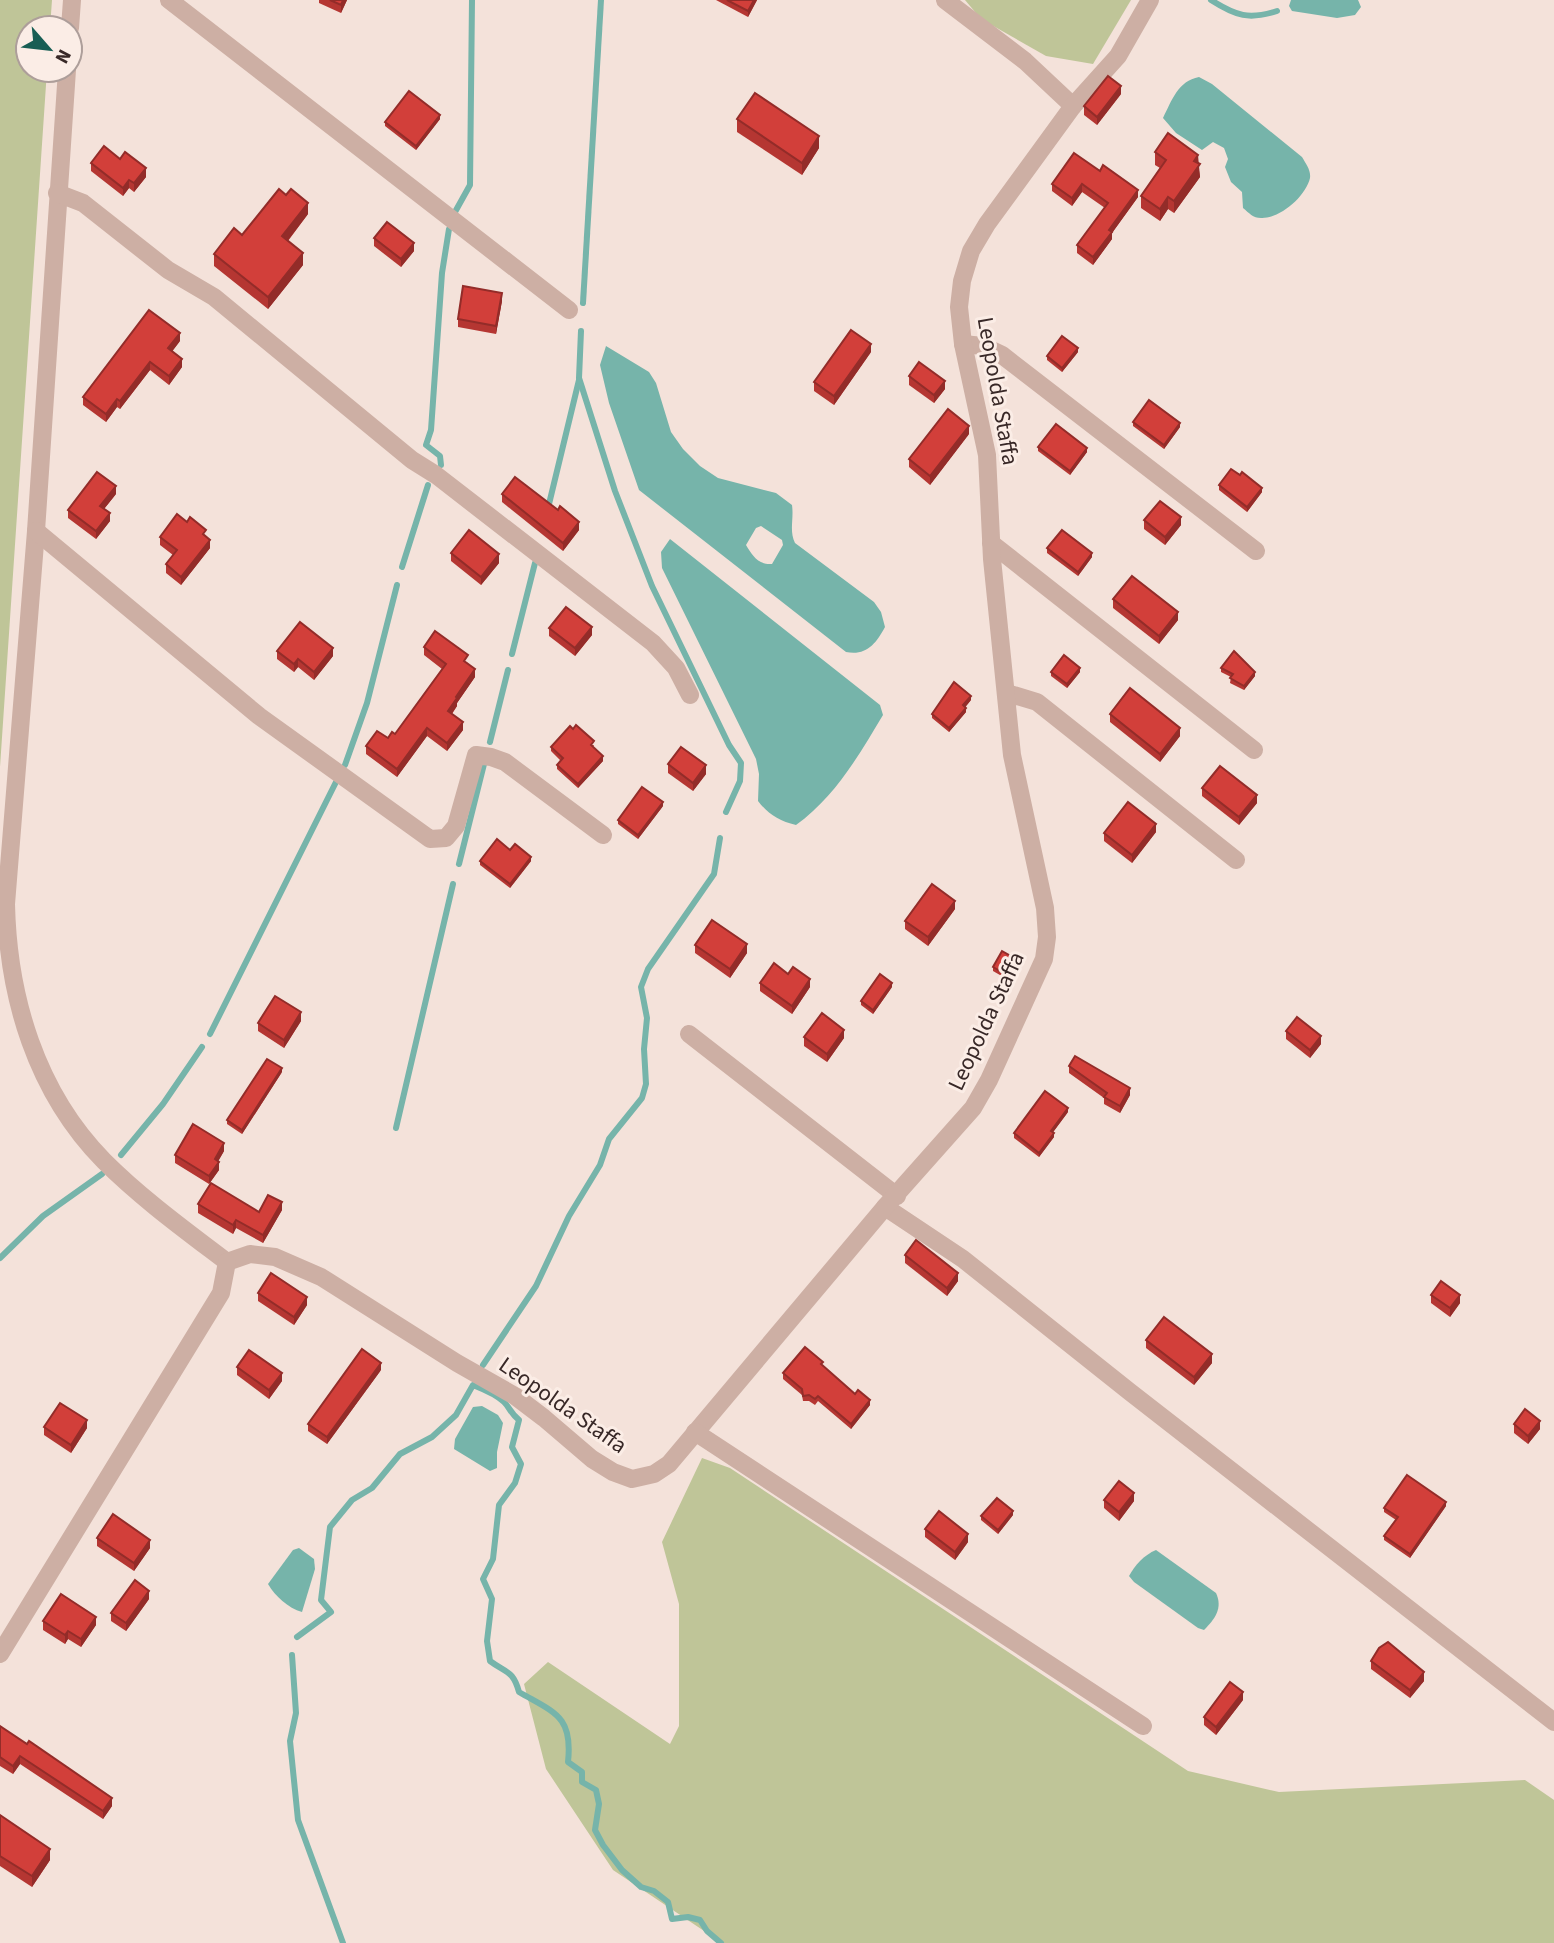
<svg xmlns="http://www.w3.org/2000/svg" width="1554" height="1943" viewBox="0 0 1554 1943" font-family="'Source Sans 3',sans-serif">
  <style>
    .green { fill: #bfc598 }
    .water { fill: #76b4aa; fill-rule: evenodd }
    .lines { fill: none; stroke-linecap: round; stroke-linejoin: round }
    .stream { stroke: #76b4aa; stroke-width: 6 }
    .minor { stroke: #cdafa4; stroke-width: 18 }
    .wall { fill: #b53632 }
    .shaded-wall { fill: #932c29 }
    .building { fill: #d23f3a; stroke: #932c29; stroke-width: 2 }
    .labels { text-anchor: middle; dominant-baseline: central; stroke-width: 6; stroke-linejoin: round; paint-order: stroke }
    .street-label { font-size: 23px; fill: #382827; stroke: #fbede6 }
  </style>
  <rect width="100%" height="100%" fill="#f4e2da"/>
  <g class="green">
    <polygon points="0,0 52,0 50,28 28,28 28,70 47,70 0,767"/>
    <polygon points="965,0 1131,0 1093,64 1046,56 981,19"/>
    <polygon points="702,1458 730,1468 1188,1771 1279,1792 1525,1780 1554,1800 1554,1943 722,1943 613,1870 546,1769 524,1684 548,1662 670,1744 679,1726 679,1604 662,1542"/>
  </g>
  <g class="water">
    <polygon points="1291,0 1358,0 1361,7 1355,15 1337,18 1292,11 1289,6"/>
    <path d="M1199,77L1212,84L1302,157C1306,164 1311,170 1310,178C1306,196 1280,219 1261,218C1253,218 1249,213 1243,208L1242,192L1231,182L1225,167L1228,159L1224,148L1213,142L1202,150L1176,133L1163,118C1172,100 1178,81 1199,77Z"/>
    <path d="M606,346L649,372L656,383L671,432L683,449L700,466L718,478L776,493L792,505C794,519 789,531 795,543L874,602L881,612L885,627C876,644 866,656 846,652L639,490L609,403L600,365ZM761,526L782,540L783,545L772,564C758,565 752,555 746,545L756,528Z"/>
    <path d="M670,539L880,705L883,715C859,755 835,797 796,825C779,821 768,814 758,801L759,774L756,759L662,568L661,552Z"/>
    <polygon points="482,1406 498,1415 503,1423 497,1452 497,1468 490,1471 454,1449 455,1439 473,1407"/>
    <path d="M299,1548L314,1559L315,1569L302,1612C288,1608 275,1596 268,1584L293,1550Z"/>
    <path d="M1156,1550L1216,1593C1223,1608 1215,1619 1204,1630L1198,1628L1134,1582L1129,1576C1135,1565 1144,1555 1156,1550Z"/>
  </g>
  <g class="lines">
    <g class="stream">
      <path d="M1211,0C1236,16 1249,20 1277,11"/>
      <polyline points="455,212 470,185 472,0"/>
      <polyline points="583,303 601,0"/>
      <polyline points="581,331 579,378 615,491 652,586 729,745 741,763 740,781 726,812"/>
      <polyline points="441,465 440,456 426,445 431,430 442,273 449,229"/>
      <polyline points="549,504 579,380"/>
      <polyline points="402,567 428,485"/>
      <polyline points="512,654 535,563"/>
      <polyline points="490,742 508,670"/>
      <polyline points="345,765 367,703 397,585"/>
      <polyline points="459,864 484,764"/>
      <polyline points="210,1034 336,782"/>
      <polyline points="396,1128 453,884"/>
      <polyline points="121,1155 163,1104 202,1047"/>
      <polyline points="0,1258 43,1216 102,1174"/>
      <polyline points="483,1365 536,1286 569,1216 600,1165 609,1139 642,1098 646,1084 644,1049 647,1018 641,987 648,969 714,874 720,838"/>
      <path d="M297,1637L331,1612L321,1600L330,1527L352,1500L372,1488L400,1454L432,1437L456,1415L473,1385C483,1389 496,1394 504,1402C510,1408 511,1414 519,1420L512,1447L521,1464L515,1483L499,1505L493,1559L483,1579L492,1599L487,1641L490,1661C506,1673 513,1670 519,1692C555,1713 573,1716 568,1762L582,1772V1782L596,1790L599,1804L595,1830L603,1845L622,1870L641,1887L654,1891L668,1902L672,1919L688,1917L700,1920L707,1931L721,1943"/>
      <polyline points="292,1655 296,1713 290,1741 298,1820 343,1943"/>
    </g>
    <g class="minor">
      <polyline points="169,0 569,310"/>
      <polyline points="945,0 1025,61 1073,106"/>
      <polyline points="70,28 72,0"/>
      <path d="M67,70L36,531L6,904C8,997 36,1092 104,1161C141,1198 185,1230 227,1262"/>
      <polyline points="57,193 83,203 168,270 214,297 412,460 436,475 653,643 676,668 690,695"/>
      <polyline points="963,344 983,346 1002,355 1256,551"/>
      <polyline points="36,531 259,716 430,839 446,838 456,826 476,755 491,757 505,762 603,835"/>
      <polyline points="991,543 1254,750"/>
      <polyline points="1007,693 1037,702 1236,860"/>
      <polyline points="689,1034 897,1196"/>
      <polyline points="885,1207 963,1259 1130,1392 1554,1722"/>
      <polyline points="227,1262 250,1254 275,1257 321,1277 457,1363 515,1396 544,1418 592,1459 613,1472 632,1479 654,1474 669,1464 885,1207 973,1108 989,1080 1044,959 1047,937 1045,908 1012,755 992,559 987,455 963,344 959,307 962,281 971,251 987,224 1073,106 1118,56 1150,0"/>
      <polyline points="695,1432 1143,1726"/>
      <polyline points="0,1654 221,1293 227,1262"/>
    </g>
  </g>
  <g class="wall">
    <polygon points="319,0 347,0 341,13 319,3"/>
    <polygon points="716,0 757,0 748,17"/>
    <polygon points="1121,94 1097,125 1084,115 1084,106"/>
    <polygon points="440,119 416,150 385,126 385,122"/>
    <polygon points="737,119 819,148 802,175 737,132"/>
    <polygon points="1155,152 1198,164 1200,177 1174,213 1168,209 1160,221 1141,208 1141,196 1160,168 1155,165"/>
    <polygon points="1074,153 1138,197 1112,233 1112,239 1093,265 1077,253 1077,245 1105,208 1082,192 1072,206 1052,191 1052,184"/>
    <polygon points="120,159 146,177 134,192 129,188 123,196 91,171 91,163"/>
    <polygon points="308,214 288,241 303,265 268,309 214,266 214,254 242,235"/>
    <polygon points="374,238 414,251 401,267 374,246"/>
    <polygon points="502,301 496,334 458,327 458,319"/>
    <polygon points="180,341 172,351 182,367 169,385 150,370 120,409 117,407 106,422 83,405 83,397"/>
    <polygon points="871,352 834,405 814,391 814,382"/>
    <polygon points="1078,352 1062,372 1047,360 1047,356"/>
    <polygon points="909,376 945,389 934,403 909,385"/>
    <polygon points="1133,422 1180,427 1164,449 1133,426"/>
    <polygon points="969,434 930,485 909,467 909,459"/>
    <polygon points="1038,447 1087,452 1070,475 1038,451"/>
    <polygon points="1219,485 1262,492 1247,512 1219,490"/>
    <polygon points="116,494 104,509 110,521 96,539 68,518 68,510"/>
    <polygon points="502,494 579,530 563,551 502,502"/>
    <polygon points="1144,520 1181,525 1165,545 1144,529"/>
    <polygon points="160,537 206,537 210,548 181,585 166,573 166,564 173,555 160,545"/>
    <polygon points="1047,548 1092,557 1078,576 1047,553"/>
    <polygon points="451,553 499,563 481,585 451,561"/>
    <polygon points="1113,599 1178,620 1159,644 1113,608"/>
    <polygon points="549,628 592,635 575,656 549,636"/>
    <polygon points="424,647 468,663 475,677 457,703 457,706 452,714 463,730 447,751 427,736 397,777 366,754 366,746 388,738 395,734 442,669 424,655"/>
    <polygon points="277,651 333,656 314,680 298,667 294,672 277,659"/>
    <polygon points="1221,668 1255,676 1244,690 1230,683 1231,677 1221,672"/>
    <polygon points="1051,672 1080,672 1067,688 1051,676"/>
    <polygon points="971,700 965,707 966,712 949,732 932,718 932,714"/>
    <polygon points="1110,714 1180,736 1160,762 1110,722"/>
    <polygon points="594,745 593,747 603,761 578,788 557,769 557,765 561,761 551,751 551,747"/>
    <polygon points="668,764 706,774 693,791 668,773"/>
    <polygon points="1202,788 1257,803 1239,825 1202,796"/>
    <polygon points="663,806 638,839 618,824 618,820"/>
    <polygon points="1156,832 1132,863 1104,841 1104,833"/>
    <polygon points="510,850 531,861 510,888 480,865 480,861"/>
    <polygon points="955,909 928,946 905,929 905,921"/>
    <polygon points="695,945 747,953 730,978 695,953"/>
    <polygon points="993,967 1021,967 1012,982 993,971"/>
    <polygon points="788,974 810,987 792,1014 760,991 760,983"/>
    <polygon points="892,987 873,1014 861,1005 861,1001"/>
    <polygon points="301,1021 284,1048 258,1031 258,1023"/>
    <polygon points="1286,1031 1321,1044 1310,1058 1286,1039"/>
    <polygon points="804,1037 844,1038 827,1062 804,1046"/>
    <polygon points="1069,1066 1130,1095 1120,1113 1104,1104 1104,1098 1069,1073"/>
    <polygon points="282,1072 242,1134 227,1124 227,1120"/>
    <polygon points="1068,1112 1053,1132 1054,1137 1039,1157 1014,1138 1014,1133"/>
    <polygon points="224,1151 218,1161 219,1170 209,1184 175,1163 175,1155"/>
    <polygon points="198,1204 259,1212 282,1210 263,1243 236,1228 233,1234 198,1213"/>
    <polygon points="905,1255 958,1281 947,1296 905,1263"/>
    <polygon points="258,1293 307,1305 294,1325 258,1301"/>
    <polygon points="1431,1295 1460,1303 1450,1317 1431,1303"/>
    <polygon points="1146,1340 1212,1363 1194,1385 1146,1348"/>
    <polygon points="823,1366 855,1394 870,1405 851,1429 818,1401 815,1405 809,1401 803,1401 802,1395 783,1379 783,1373"/>
    <polygon points="237,1367 282,1381 269,1399 237,1375"/>
    <polygon points="381,1370 327,1444 308,1431 308,1424"/>
    <polygon points="1514,1424 1540,1429 1528,1444 1514,1433"/>
    <polygon points="44,1427 87,1428 71,1453 44,1435"/>
    <polygon points="1104,1500 1134,1501 1119,1521 1104,1508"/>
    <polygon points="1446,1506 1410,1558 1384,1540 1384,1536 1396,1520 1384,1512 1384,1508"/>
    <polygon points="1013,1515 998,1534 981,1520 981,1516"/>
    <polygon points="925,1529 968,1542 955,1560 925,1537"/>
    <polygon points="97,1538 150,1548 134,1571 97,1546"/>
    <polygon points="149,1599 126,1631 111,1621 111,1613"/>
    <polygon points="43,1621 96,1625 81,1647 68,1639 65,1644 43,1630"/>
    <polygon points="1371,1661 1424,1681 1410,1698 1371,1669"/>
    <polygon points="1243,1700 1216,1735 1204,1725 1204,1717"/>
    <polygon points="0,1726 112,1806 103,1819 20,1764 13,1774 0,1766"/>
    <polygon points="0,1815 50,1860 32,1887 0,1866"/>
  </g>
  <g class="shaded-wall">
    <polygon points="343,0 347,0 341,13 341,5"/>
    <polygon points="754,0 757,0 748,17 748,11"/>
    <polygon points="1121,86 1121,94 1097,125 1097,117"/>
    <polygon points="440,115 440,119 416,150 416,146"/>
    <polygon points="819,136 819,148 802,175 802,163"/>
    <polygon points="1198,155 1200,177 1174,213 1174,201 1194,161"/>
    <polygon points="146,168 146,177 134,192 134,183"/>
    <polygon points="129,180 129,188 123,196 123,188"/>
    <polygon points="1082,184 1082,192 1072,206 1072,198"/>
    <polygon points="1138,190 1138,197 1112,233 1112,239 1093,265 1093,257 1109,230"/>
    <polygon points="1168,197 1168,209 1160,221 1160,209"/>
    <polygon points="308,203 308,214 282,248 282,236"/>
    <polygon points="414,243 414,251 401,267 401,259"/>
    <polygon points="303,253 303,265 268,309 268,297"/>
    <polygon points="502,293 502,301 496,334 496,326"/>
    <polygon points="180,333 180,341 168,357 168,348"/>
    <polygon points="871,344 871,352 834,405 834,396"/>
    <polygon points="1078,348 1078,352 1062,372 1062,368"/>
    <polygon points="182,359 182,367 169,385 169,376"/>
    <polygon points="150,362 150,370 120,409 120,401"/>
    <polygon points="945,381 945,389 934,403 934,395"/>
    <polygon points="117,399 117,407 106,422 106,414"/>
    <polygon points="1180,423 1180,427 1164,449 1164,445"/>
    <polygon points="969,426 969,434 930,485 930,476"/>
    <polygon points="1087,448 1087,452 1070,475 1070,471"/>
    <polygon points="116,486 116,494 100,514 100,506"/>
    <polygon points="1262,488 1262,492 1247,512 1247,507"/>
    <polygon points="110,513 110,521 96,539 96,531"/>
    <polygon points="1181,517 1181,525 1165,545 1165,537"/>
    <polygon points="579,522 579,530 563,551 563,543"/>
    <polygon points="210,540 210,548 181,585 181,577"/>
    <polygon points="1092,553 1092,557 1078,576 1078,572"/>
    <polygon points="499,554 499,563 481,585 481,577"/>
    <polygon points="1178,612 1178,620 1159,644 1159,636"/>
    <polygon points="592,627 592,635 575,656 575,648"/>
    <polygon points="333,648 333,656 314,680 314,672"/>
    <polygon points="298,659 298,667 294,672 294,664"/>
    <polygon points="1080,668 1080,672 1067,688 1067,684"/>
    <polygon points="475,669 475,677 457,703 457,706 448,719 448,711 456,697"/>
    <polygon points="1255,672 1255,676 1244,690 1244,686"/>
    <polygon points="971,696 971,700 963,710 963,705"/>
    <polygon points="966,708 966,712 949,732 949,728"/>
    <polygon points="463,722 463,730 447,751 447,743"/>
    <polygon points="427,728 427,736 397,777 397,769"/>
    <polygon points="1180,728 1180,736 1160,762 1160,754"/>
    <polygon points="603,756 603,761 578,788 578,784"/>
    <polygon points="706,765 706,774 693,791 693,783"/>
    <polygon points="1257,795 1257,803 1239,825 1239,817"/>
    <polygon points="663,802 663,806 638,839 638,835"/>
    <polygon points="1156,824 1156,832 1132,863 1132,855"/>
    <polygon points="531,857 531,861 510,888 510,884"/>
    <polygon points="955,901 955,909 928,946 928,937"/>
    <polygon points="747,944 747,953 730,978 730,969"/>
    <polygon points="1021,962 1021,967 1012,982 1012,978"/>
    <polygon points="810,979 810,987 792,1014 792,1006"/>
    <polygon points="892,983 892,987 873,1014 873,1010"/>
    <polygon points="301,1012 301,1021 284,1048 284,1040"/>
    <polygon points="844,1030 844,1038 827,1062 827,1054"/>
    <polygon points="1321,1036 1321,1044 1310,1058 1310,1050"/>
    <polygon points="282,1068 282,1072 242,1134 242,1130"/>
    <polygon points="1130,1088 1130,1095 1120,1113 1120,1106"/>
    <polygon points="1068,1108 1068,1112 1051,1135 1051,1131"/>
    <polygon points="1054,1133 1054,1137 1039,1157 1039,1153"/>
    <polygon points="224,1143 224,1151 215,1167 215,1159"/>
    <polygon points="219,1162 219,1170 209,1184 209,1176"/>
    <polygon points="282,1202 282,1210 263,1243 263,1235"/>
    <polygon points="236,1220 236,1228 233,1234 233,1225"/>
    <polygon points="958,1273 958,1281 947,1296 947,1288"/>
    <polygon points="1460,1295 1460,1303 1450,1317 1450,1308"/>
    <polygon points="307,1297 307,1305 294,1325 294,1317"/>
    <polygon points="1212,1354 1212,1363 1194,1385 1194,1377"/>
    <polygon points="381,1363 381,1370 327,1444 327,1437"/>
    <polygon points="282,1373 282,1381 269,1399 269,1390"/>
    <polygon points="870,1400 870,1405 851,1429 851,1424"/>
    <polygon points="87,1420 87,1428 71,1453 71,1445"/>
    <polygon points="1540,1421 1540,1429 1528,1444 1528,1436"/>
    <polygon points="1134,1493 1134,1501 1119,1521 1119,1512"/>
    <polygon points="1446,1502 1446,1506 1410,1558 1410,1554"/>
    <polygon points="1013,1511 1013,1515 998,1534 998,1530"/>
    <polygon points="968,1534 968,1542 955,1560 955,1552"/>
    <polygon points="150,1540 150,1548 134,1571 134,1563"/>
    <polygon points="149,1591 149,1599 126,1631 126,1623"/>
    <polygon points="96,1617 96,1625 81,1647 81,1639"/>
    <polygon points="68,1631 68,1639 65,1644 65,1635"/>
    <polygon points="1424,1672 1424,1681 1410,1698 1410,1690"/>
    <polygon points="1243,1692 1243,1700 1216,1735 1216,1727"/>
    <polygon points="20,1756 20,1764 13,1774 13,1766"/>
    <polygon points="112,1798 112,1806 103,1819 103,1811"/>
    <polygon points="50,1849 50,1860 32,1887 32,1876"/>
  </g>
  <g class="building">
    <polygon points="330,0 343,0 341,5"/>
    <polygon points="727,0 754,0 748,11"/>
    <polygon points="1108,76 1121,86 1097,117 1084,106"/>
    <polygon points="409,91 440,115 416,146 385,122"/>
    <polygon points="755,93 819,136 802,163 737,119"/>
    <polygon points="1168,133 1198,155 1194,161 1200,164 1174,201 1168,197 1160,209 1141,196 1166,160 1155,152"/>
    <polygon points="104,146 120,159 125,152 146,168 134,183 129,180 123,188 91,163"/>
    <polygon points="1074,153 1100,171 1103,165 1138,190 1109,230 1112,232 1093,257 1077,245 1108,203 1082,184 1072,198 1052,184"/>
    <polygon points="279,189 286,195 291,189 308,203 282,236 303,253 268,297 214,254 234,228 242,235"/>
    <polygon points="387,222 414,243 401,259 374,238"/>
    <polygon points="463,286 502,293 496,326 458,319"/>
    <polygon points="149,310 180,333 168,348 182,359 169,376 150,362 120,401 117,399 106,414 83,397"/>
    <polygon points="851,330 871,344 834,396 814,382"/>
    <polygon points="1062,336 1078,348 1062,368 1047,356"/>
    <polygon points="919,362 945,381 934,395 909,376"/>
    <polygon points="1149,400 1180,423 1164,445 1133,422"/>
    <polygon points="948,409 969,426 930,476 909,459"/>
    <polygon points="1056,424 1087,448 1070,471 1038,447"/>
    <polygon points="1231,469 1240,475 1242,472 1262,488 1247,507 1219,485"/>
    <polygon points="97,472 116,486 100,506 110,513 96,531 68,510"/>
    <polygon points="515,477 558,510 560,506 579,522 563,543 502,494"/>
    <polygon points="1160,501 1181,517 1165,537 1144,520"/>
    <polygon points="177,514 187,522 190,517 206,530 203,534 210,540 181,577 166,564 177,550 160,537"/>
    <polygon points="469,530 499,554 481,577 451,553"/>
    <polygon points="1062,530 1092,553 1078,572 1047,548"/>
    <polygon points="1132,576 1178,612 1159,636 1113,599"/>
    <polygon points="566,607 592,627 575,648 549,628"/>
    <polygon points="300,622 333,648 314,672 298,659 294,664 277,651"/>
    <polygon points="435,631 468,655 464,661 475,669 456,697 457,698 448,711 463,722 447,743 427,728 397,769 366,746 377,731 388,738 392,732 395,734 446,664 424,647"/>
    <polygon points="1234,651 1255,672 1244,686 1230,678 1233,674 1221,668"/>
    <polygon points="1064,655 1080,668 1067,684 1051,672"/>
    <polygon points="954,682 971,696 963,705 966,708 949,728 932,714"/>
    <polygon points="1130,688 1180,728 1160,754 1110,714"/>
    <polygon points="576,725 594,741 591,745 603,756 578,784 557,765 563,758 551,747 570,726 573,729"/>
    <polygon points="681,747 706,765 693,783 668,764"/>
    <polygon points="1220,766 1257,795 1239,817 1202,788"/>
    <polygon points="642,787 663,802 638,835 618,820"/>
    <polygon points="1128,802 1156,824 1132,855 1104,833"/>
    <polygon points="497,839 510,850 515,844 531,857 510,884 480,861"/>
    <polygon points="932,884 955,901 928,937 905,921"/>
    <polygon points="712,920 747,944 730,969 695,945"/>
    <polygon points="1002,951 1021,962 1012,978 993,967"/>
    <polygon points="774,963 788,974 793,967 810,979 792,1006 760,983"/>
    <polygon points="880,974 892,983 873,1010 861,1001"/>
    <polygon points="275,996 301,1012 284,1040 258,1023"/>
    <polygon points="822,1013 844,1030 827,1054 804,1037"/>
    <polygon points="1297,1017 1321,1036 1310,1050 1286,1031"/>
    <polygon points="1075,1056 1130,1088 1120,1106 1104,1097 1107,1093 1069,1066"/>
    <polygon points="267,1059 282,1068 242,1130 227,1120"/>
    <polygon points="1045,1091 1068,1108 1051,1131 1054,1133 1039,1153 1014,1133"/>
    <polygon points="193,1124 224,1143 215,1159 219,1162 209,1176 175,1155"/>
    <polygon points="211,1183 259,1212 268,1195 282,1202 263,1235 236,1220 233,1225 198,1204"/>
    <polygon points="916,1240 958,1273 947,1288 905,1255"/>
    <polygon points="271,1273 307,1297 294,1317 258,1293"/>
    <polygon points="1441,1281 1460,1295 1450,1308 1431,1295"/>
    <polygon points="1164,1317 1212,1354 1194,1377 1146,1340"/>
    <polygon points="805,1347 823,1362 821,1364 855,1394 858,1390 870,1400 851,1424 818,1396 815,1399 809,1395 803,1396 802,1389 783,1373"/>
    <polygon points="362,1349 381,1363 327,1437 308,1424"/>
    <polygon points="249,1350 282,1373 269,1390 237,1367"/>
    <polygon points="60,1403 87,1420 71,1445 44,1427"/>
    <polygon points="1525,1409 1540,1421 1528,1436 1514,1424"/>
    <polygon points="1407,1475 1446,1502 1410,1554 1384,1536 1398,1517 1384,1508"/>
    <polygon points="1119,1481 1134,1493 1119,1512 1104,1500"/>
    <polygon points="997,1498 1013,1511 998,1530 981,1516"/>
    <polygon points="939,1511 968,1534 955,1552 925,1529"/>
    <polygon points="113,1514 150,1540 134,1563 97,1538"/>
    <polygon points="135,1580 149,1591 126,1623 111,1613"/>
    <polygon points="61,1594 96,1617 81,1639 68,1631 65,1635 43,1621"/>
    <polygon points="1388,1642 1424,1672 1410,1690 1371,1661 1379,1648"/>
    <polygon points="1230,1682 1243,1692 1216,1727 1204,1717"/>
    <polygon points="0,1726 27,1744 29,1741 112,1798 103,1811 20,1756 13,1766 0,1757"/>
    <polygon points="0,1815 50,1849 32,1876 0,1856"/>
  </g>
  <g class="labels">
    <g class="street-label">
      <text transform="translate(998 391) rotate(80)">Leopolda Staffa</text>
      <text transform="translate(986 1021) rotate(-65)">Leopolda Staffa</text>
      <text transform="translate(563 1405) rotate(35)">Leopolda Staffa</text>
    </g>
  </g>
  <g transform="translate(49 49) rotate(118)"><circle r="33" fill="#fbede6" stroke="#ad9e9a" stroke-width="2"/>
  <path d="M0-5L12 26L0 18L-12 26Z" fill="#185e54"/>
  <text y="-10" font-size="19" font-weight="bold" text-anchor="middle" fill="#382827">N</text>
  </g>
</svg>
